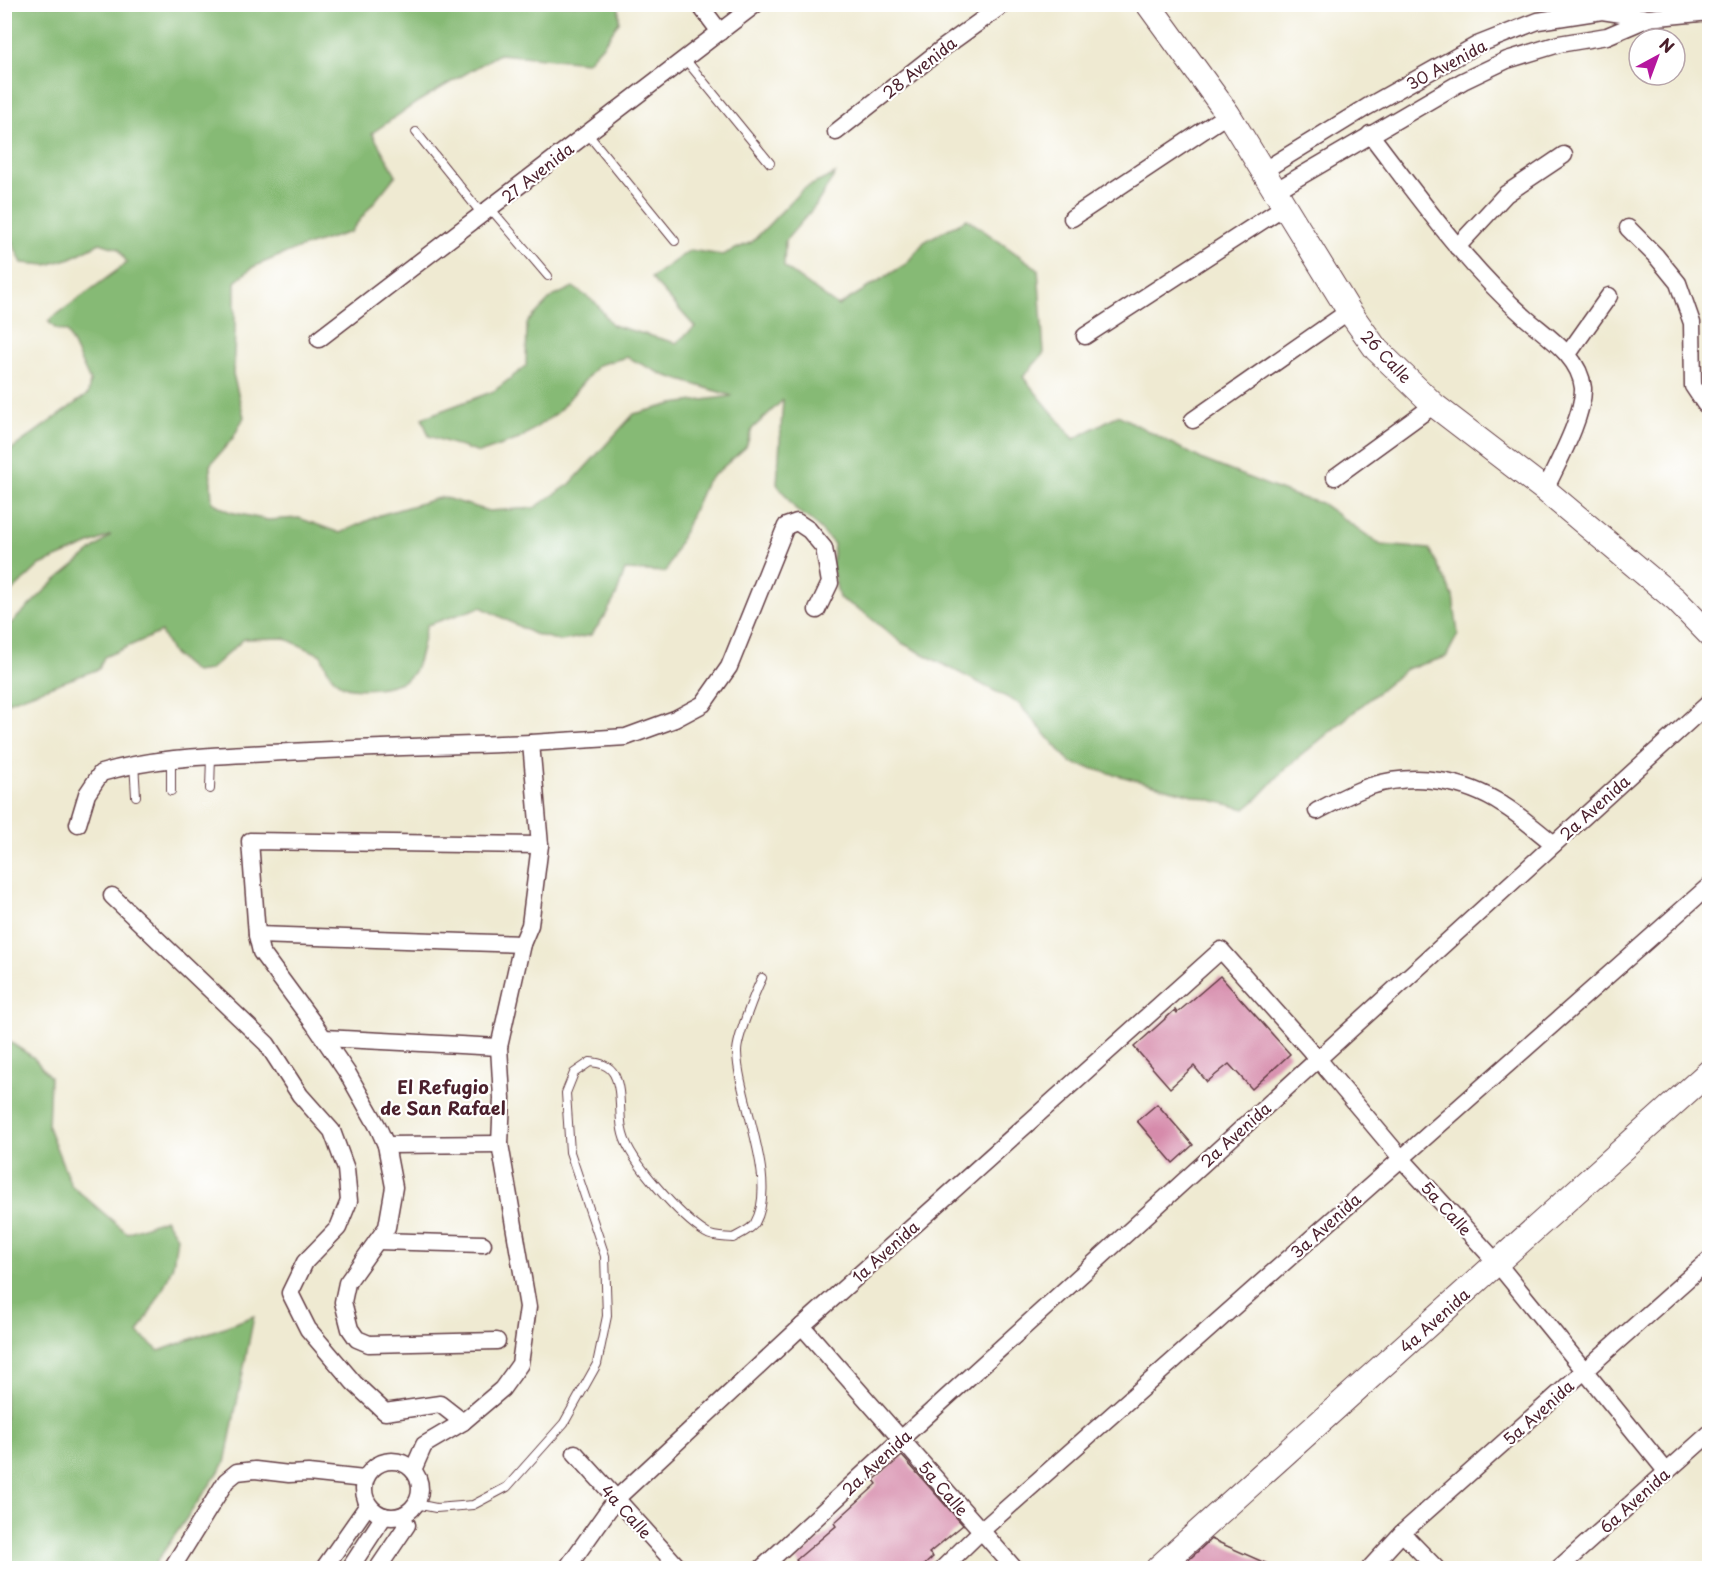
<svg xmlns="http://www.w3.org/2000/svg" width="1714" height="1573" viewBox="0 0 1714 1573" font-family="'Playpen Sans',sans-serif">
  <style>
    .forest { fill: #86ba75; stroke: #686c50; stroke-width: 1.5 }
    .building { fill: #d68bab }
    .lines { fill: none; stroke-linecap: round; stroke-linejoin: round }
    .lane-casing { stroke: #633d44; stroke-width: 10 }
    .street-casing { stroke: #633d44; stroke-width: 19 }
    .secondary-casing { stroke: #633d44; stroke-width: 26 }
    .lane { stroke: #fff; stroke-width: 8 }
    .street { stroke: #fff; stroke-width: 16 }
    .secondary { stroke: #fff; stroke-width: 24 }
    .labels { text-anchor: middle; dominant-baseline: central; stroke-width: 4.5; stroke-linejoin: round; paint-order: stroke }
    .street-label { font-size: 16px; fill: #4a1f2b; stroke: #fff }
    .neighbourhood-label { font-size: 18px; font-weight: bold; fill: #4a1f2b; stroke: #fff }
  </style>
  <rect width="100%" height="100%" fill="#fff"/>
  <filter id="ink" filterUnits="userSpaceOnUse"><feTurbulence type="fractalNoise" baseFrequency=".0167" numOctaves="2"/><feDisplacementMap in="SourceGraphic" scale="12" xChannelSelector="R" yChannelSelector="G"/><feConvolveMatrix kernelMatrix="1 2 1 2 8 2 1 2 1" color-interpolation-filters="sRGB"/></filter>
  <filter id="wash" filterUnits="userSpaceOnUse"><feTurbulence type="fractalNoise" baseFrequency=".008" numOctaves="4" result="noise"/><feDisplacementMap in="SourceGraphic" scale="24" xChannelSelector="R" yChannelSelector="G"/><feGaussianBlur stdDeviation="1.35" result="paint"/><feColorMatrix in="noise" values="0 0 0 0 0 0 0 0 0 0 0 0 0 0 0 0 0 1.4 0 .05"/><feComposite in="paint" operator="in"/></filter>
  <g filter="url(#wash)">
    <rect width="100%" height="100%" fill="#efead2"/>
    <g class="forest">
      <path d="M186,4L187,7L192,4L619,5V22L603,45L587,62L499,54L419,101L372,133L396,175L350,232L291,251L253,267L235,282V333L233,374L244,417L233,438L210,465L212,502L230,512L268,520L299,518L340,533L380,515L442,497L489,511L534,508L570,484L634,414L673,404L732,396L664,375L627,357L598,365L557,413L519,439L479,453L429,436L422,418L494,391L526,366L527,323L552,297L573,287L596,303L612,325L676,343L695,327L651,278L690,250L722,255L752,242L803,189L835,174L816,205L785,241L784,267L838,306L906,264L925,241L967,219L1038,269L1044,353L1023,377L1074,439L1118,415L1203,460L1298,497L1321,503L1381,545L1430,549L1453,596L1458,634L1446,657L1406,669L1286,768L1257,799L1245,809L1071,763L1018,703L902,643L863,612L839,598L832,568L834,544L812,521L797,511L777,484L783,400L752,429L746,447L706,482L666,572L625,570L616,596L605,616L591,635L561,641L534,634L481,607L427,625C423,638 420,665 412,674C402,688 355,693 342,685C330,677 326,667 321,655L284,638L244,639L209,670L195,672L172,653L161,632L104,657L99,669L5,703V629L56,580L111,535L40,565L5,598V454L88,394L90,381L67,332L56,329L48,321L127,263L119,249L100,243L71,258L47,265L22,263L5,228V5Z"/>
      <polygon points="5,1039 33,1057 50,1077 48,1127 71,1185 127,1233 165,1219 177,1237 173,1265 163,1289 138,1333 159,1351 254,1316 225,1463 152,1568 5,1568"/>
    </g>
    <g id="blocks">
      <g class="building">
        <polygon points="1220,976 1290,1054 1252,1089 1229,1064 1207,1082 1194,1066 1170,1088 1134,1047 1175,1010 1177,1013"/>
        <polygon points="1157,1104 1193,1145 1173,1163 1137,1121"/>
        <polygon points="902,1456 963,1525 929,1553 933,1557 920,1569 803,1569 796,1560 836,1526 834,1523 877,1484 874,1480"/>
        <polygon points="1211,1539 1279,1569 1179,1569"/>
      </g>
    </g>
  </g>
  <g filter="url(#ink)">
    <use href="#blocks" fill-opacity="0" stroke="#633d44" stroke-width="1.5"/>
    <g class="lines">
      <g class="lane-casing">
        <g id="lane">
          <polyline points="685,59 770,163"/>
          <polyline points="416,132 482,214"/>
          <polyline points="587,133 675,241"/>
          <polyline points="490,208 548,276"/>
          <polyline points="171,759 171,791"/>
          <polyline points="134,763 136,796"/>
          <polyline points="210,789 211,756"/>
          <path d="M416,1504L436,1508L473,1505L507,1487L564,1423L597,1364L607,1316L605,1256L570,1152L566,1093L574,1073L590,1062C600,1063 609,1065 614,1074C623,1091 618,1116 623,1134C630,1162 682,1218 706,1233C713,1238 725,1237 733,1238C740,1234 752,1229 755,1223C779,1180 738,1100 737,1052C737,1038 755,992 762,978"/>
        </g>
      </g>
      <g class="street-casing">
        <g id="street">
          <polyline points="699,4 720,32"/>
          <polyline points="836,132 943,48 1004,4"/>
          <path d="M1370,134C1419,198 1466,265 1527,319C1548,337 1580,357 1583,388C1584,416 1557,464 1545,490"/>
          <polyline points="1263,171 1367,107 1477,45 1538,21 1602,11 1648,18 1710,12"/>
          <polyline points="1275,191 1463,81 1507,60 1559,44 1607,36 1647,19"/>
          <polyline points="1072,218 1228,114"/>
          <polyline points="1628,228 1656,256 1678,283 1692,323 1693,386 1705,404 1710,403"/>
          <polyline points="1457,247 1506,194 1564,155"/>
          <polyline points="1085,336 1285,206"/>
          <polyline points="319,339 756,4"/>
          <polyline points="1568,354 1609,296"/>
          <polyline points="1193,420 1349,311"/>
          <polyline points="1335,477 1434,405"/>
          <path d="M1317,811C1335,802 1352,792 1371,786C1415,772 1465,780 1503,805C1521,816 1537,831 1554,844"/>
          <path d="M78,824L87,794L101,773C156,757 210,756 267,753C355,748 443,746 531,743"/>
          <polyline points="112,896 267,1044 300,1095 332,1131 346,1169 349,1201 338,1228 305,1262 290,1293 308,1329 354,1383 385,1412 440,1404 463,1422"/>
          <polyline points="257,935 522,944"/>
          <polyline points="324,1038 499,1047"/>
          <polyline points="500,1144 386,1145 378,1127 348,1074 314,1024 261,952 257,935 250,841 540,845"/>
          <polyline points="386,1145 394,1187 387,1227 347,1283 343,1302 350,1329 357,1339 369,1344 497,1341"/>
          <polyline points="377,1241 483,1244"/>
          <polyline points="802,1326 1014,1568"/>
          <polyline points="575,1453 679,1568"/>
          <circle cx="392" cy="1489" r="28"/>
          <polyline points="413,1470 424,1445 463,1422 502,1389 520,1364 528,1307 500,1144 502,1098 499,1047 522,944 530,925 540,845 531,743 626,737 675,719 703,704 729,667 786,526 797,522 809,530 824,548 830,583 817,610"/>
          <polyline points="1402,1533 1436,1568"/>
          <polyline points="172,1568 226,1481 237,1472 255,1470 289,1474 308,1473 364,1479"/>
          <polyline points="324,1568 368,1505"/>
          <polyline points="350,1568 384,1516"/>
          <polyline points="378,1568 407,1525"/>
          <polyline points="567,1568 616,1499 802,1326 1221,950 1318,1059 1401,1158 1497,1263 1666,1471"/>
          <polyline points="762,1568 901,1439 1710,702"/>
          <polyline points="943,1568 981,1531 1710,885"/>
          <polyline points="1370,1568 1402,1533 1710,1259"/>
          <polyline points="1559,1568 1710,1433"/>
        </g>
      </g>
      <g class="secondary-casing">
        <g id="secondary">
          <polyline points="1148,4 1228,114 1349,311 1376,349 1434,405 1545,490 1676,600 1710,635"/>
          <polyline points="1158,1568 1710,1071"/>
        </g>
      </g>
      <use href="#lane" class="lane"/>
      <use href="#street" class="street"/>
      <use href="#secondary" class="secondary"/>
    </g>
  </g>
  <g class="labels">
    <g class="street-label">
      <text transform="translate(1446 64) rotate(-28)">30 Avenida</text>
      <text transform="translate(919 67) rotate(-38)">28 Avenida</text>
      <text transform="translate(537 172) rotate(-38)">27 Avenida</text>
      <text transform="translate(1387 356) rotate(47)">26 Calle</text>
      <text transform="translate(1594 807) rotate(-42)">2a Avenida</text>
      <text transform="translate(1235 1134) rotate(-42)">2a Avenida</text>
      <text transform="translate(1447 1208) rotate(48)">5a Calle</text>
      <text transform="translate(1325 1225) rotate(-42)">3a Avenida</text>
      <text transform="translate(885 1251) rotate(-42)">1a Avenida</text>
      <text transform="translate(1434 1320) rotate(-42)">4a Avenida</text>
      <text transform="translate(1538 1412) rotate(-42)">5a Avenida</text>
      <text transform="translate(876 1462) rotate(-43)">2a Avenida</text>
      <text transform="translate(944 1488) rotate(49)">5a Calle</text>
      <text transform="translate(1634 1500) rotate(-42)">6a Avenida</text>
      <text transform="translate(627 1511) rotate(48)">4a Calle</text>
    </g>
    <g class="neighbourhood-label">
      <text x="443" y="1086">El Refugio<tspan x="443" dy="21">de San Rafael</tspan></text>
    </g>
  </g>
  <rect width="1714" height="1573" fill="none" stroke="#fff" stroke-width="24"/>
  <g transform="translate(1657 57) rotate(41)"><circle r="28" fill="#ffffff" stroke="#b7a5aa" stroke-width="1.5"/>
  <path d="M0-4.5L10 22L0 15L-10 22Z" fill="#b5179e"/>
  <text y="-9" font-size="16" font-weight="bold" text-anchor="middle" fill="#4a1f2b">N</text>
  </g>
</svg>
